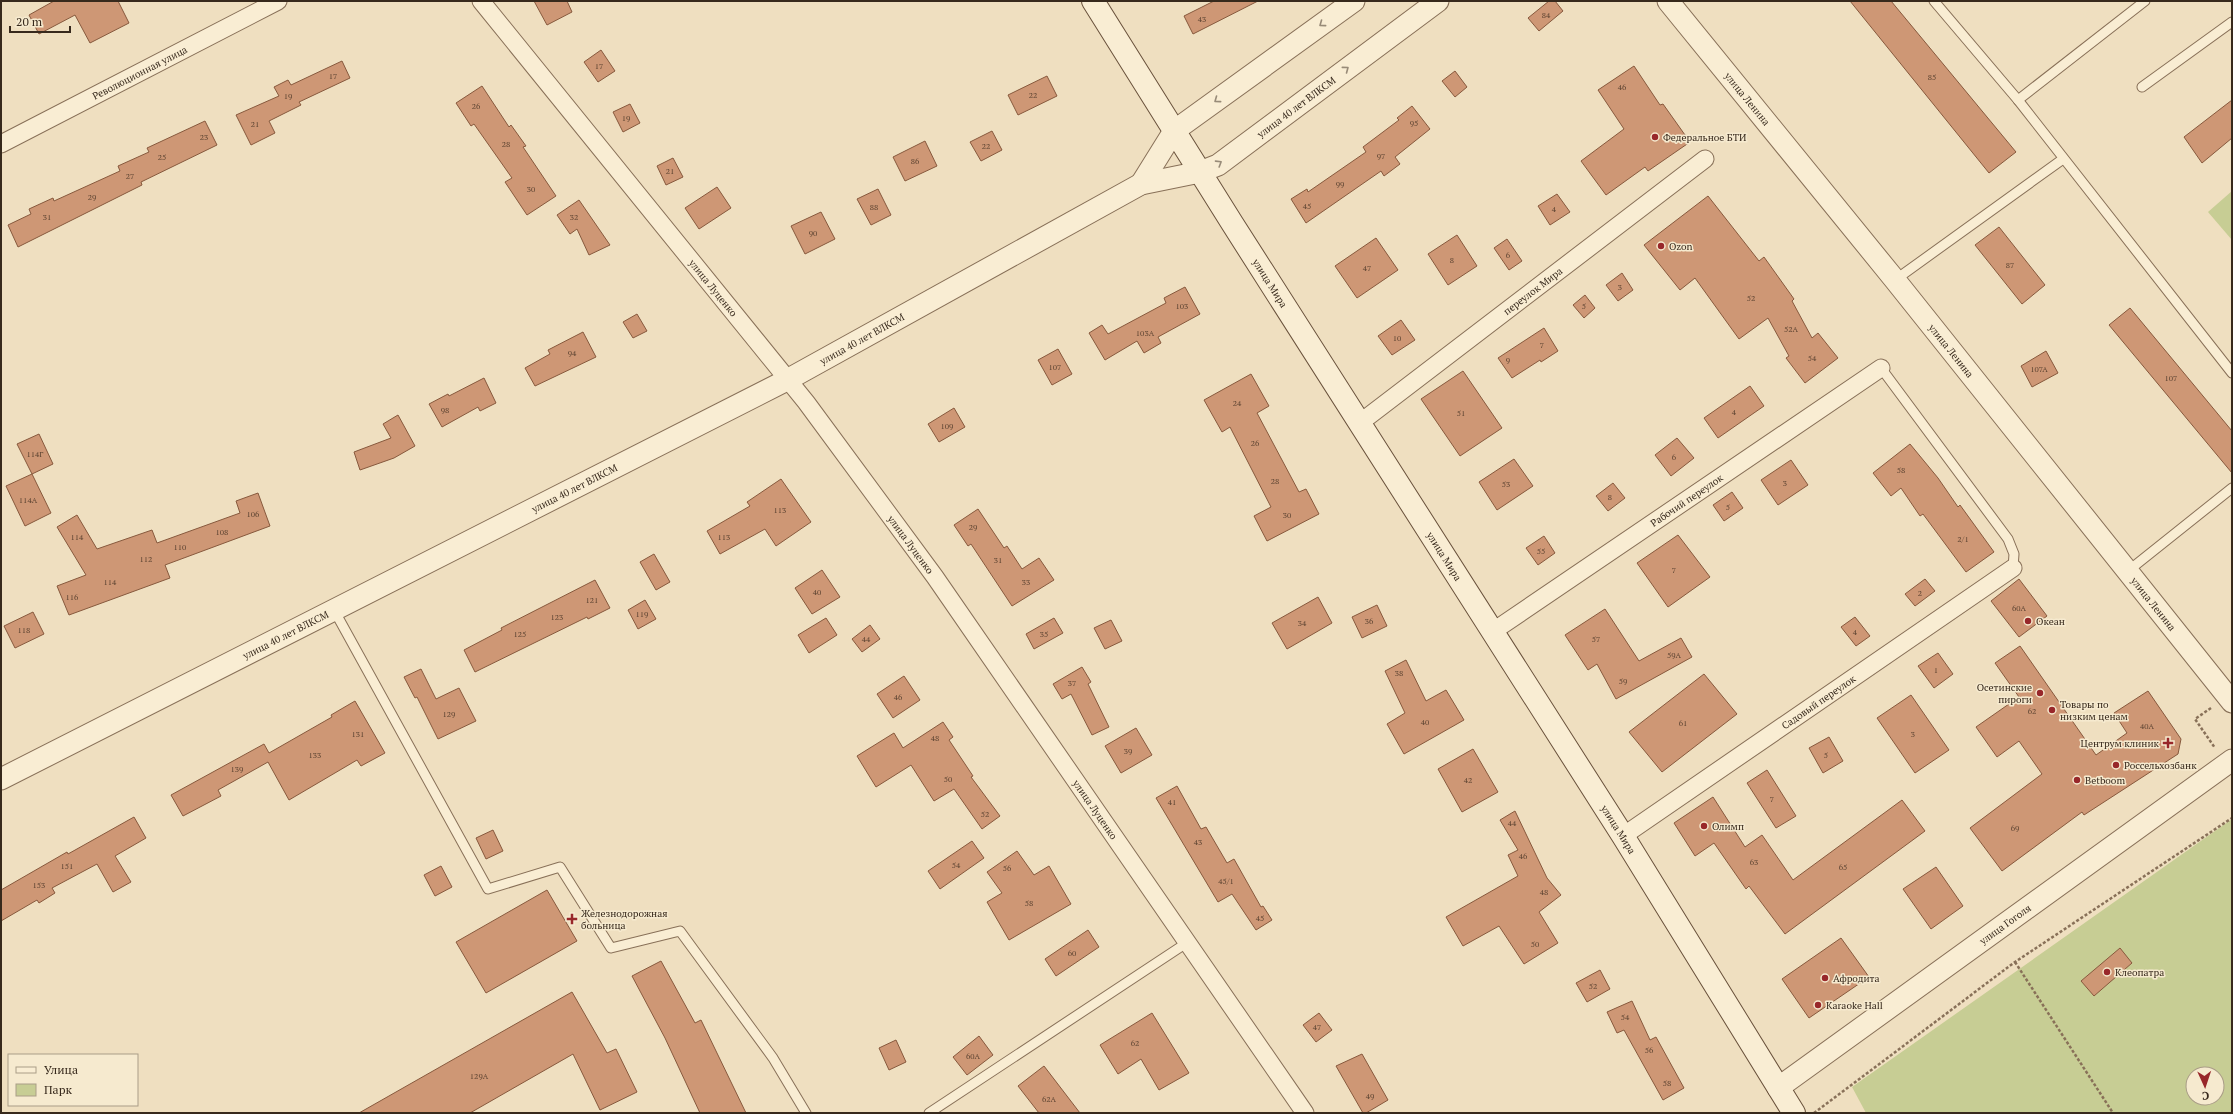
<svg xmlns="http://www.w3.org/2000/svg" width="2233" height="1114" viewBox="0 0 2233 1114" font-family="'PT Serif',serif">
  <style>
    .green { fill: #c7cd94; fill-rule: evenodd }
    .building { fill: #ce9775; stroke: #87593d }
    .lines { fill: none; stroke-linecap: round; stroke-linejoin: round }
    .service-casing { stroke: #887058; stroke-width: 11 }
    .minor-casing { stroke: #887058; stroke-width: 19 }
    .tertiary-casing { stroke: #887058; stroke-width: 23 }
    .secondary-casing { stroke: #69513b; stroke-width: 24 }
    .path { stroke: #887058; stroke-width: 2.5; stroke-dasharray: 3 2; stroke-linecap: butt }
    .service { stroke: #f9edd3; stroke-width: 9 }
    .minor { stroke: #f9edd3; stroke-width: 17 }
    .tertiary { stroke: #f9edd3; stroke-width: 21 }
    .secondary { stroke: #f9edd3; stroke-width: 22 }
    .oneway { stroke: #988b78 }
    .poi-dot { fill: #98272a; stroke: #f6eacf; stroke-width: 1.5 }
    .labels { text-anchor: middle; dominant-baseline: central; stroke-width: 3; stroke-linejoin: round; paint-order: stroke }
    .number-label { font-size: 8px; fill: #5d4432 }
    .street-label { font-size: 10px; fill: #37291c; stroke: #f6eacf }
    .poi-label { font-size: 10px; fill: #37291c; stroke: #f6eacf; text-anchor: start }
  </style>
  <rect width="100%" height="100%" fill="#efdfc0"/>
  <g class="green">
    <polygon points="2232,191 2232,240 2208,212"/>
    <path d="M2232,819V1113H1866L1852,1087ZM2193,1074H2217V1098H2193Z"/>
  </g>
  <g class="building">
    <polygon points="54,1 118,1 129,23 90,43 75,15 39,34 29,15"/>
    <polygon points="534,1 567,1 572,12 547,25"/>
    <polygon points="1214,1 1258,1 1193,34 1184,16"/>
    <polygon points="1549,1 1555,1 1563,11 1539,31 1528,18"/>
    <polygon points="1850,1 1891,1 2016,152 1989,173"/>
    <polygon points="601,50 615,71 598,82 584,62"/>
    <polygon points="342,61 350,78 299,102 301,105 269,121 275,133 251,145 236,115 279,96 274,87 288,80 291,85"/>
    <polygon points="1634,66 1660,105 1663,104 1690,142 1648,171 1645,167 1606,195 1581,161 1624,129 1598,90"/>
    <polygon points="1455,71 1467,87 1455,97 1442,81"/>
    <polygon points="1047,76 1057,96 1018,115 1008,95"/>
    <polygon points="482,86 509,127 511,125 526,146 523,147 556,196 527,215 505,182 512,178 474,124 471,126 456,103"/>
    <polygon points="2232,100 2232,138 2202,163 2184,137"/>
    <polygon points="630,104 640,123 623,132 613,112"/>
    <polygon points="1412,106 1430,129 1395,157 1400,164 1384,176 1381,171 1306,223 1291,199 1307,189 1308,192 1366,152 1363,147 1399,120 1397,118"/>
    <polygon points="205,121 217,145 141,182 142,185 18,247 8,225 31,214 29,209 53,198 54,201 120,171 118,166 149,152 147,148"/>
    <polygon points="992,131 1002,150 981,161 970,142"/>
    <polygon points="925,141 937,166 905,181 893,157"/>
    <polygon points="673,158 683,177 666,185 657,166"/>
    <polygon points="717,187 731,208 699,229 685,208"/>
    <polygon points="878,189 891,215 871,225 857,199"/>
    <polygon points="1557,194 1570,212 1550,225 1538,206"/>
    <polygon points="1708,196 1759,261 1764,257 1794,299 1792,301 1812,338 1818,333 1838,358 1805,383 1786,358 1789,356 1768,318 1739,339 1695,278 1680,290 1644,245"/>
    <polygon points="579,200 610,245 589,255 577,229 570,234 557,215"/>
    <polygon points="821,212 835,239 805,254 791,226"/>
    <polygon points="1999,227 2045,285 2022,304 1975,245"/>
    <polygon points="1457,235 1477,266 1448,285 1428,254"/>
    <polygon points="1376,238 1398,270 1357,298 1335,266"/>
    <polygon points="1507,239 1522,261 1509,270 1494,248"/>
    <polygon points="1622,273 1633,290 1618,301 1606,285"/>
    <polygon points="1185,287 1200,314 1158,337 1161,343 1144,353 1137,341 1105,360 1089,333 1102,325 1108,334 1166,303 1164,298"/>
    <polygon points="1585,295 1595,308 1584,318 1573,305"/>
    <polygon points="2130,308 2232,431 2232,473 2109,325"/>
    <polygon points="637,314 647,331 633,338 623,322"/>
    <polygon points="1401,320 1415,340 1392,355 1378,336"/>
    <polygon points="1544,328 1558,351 1541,362 1540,360 1512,378 1498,358"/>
    <polygon points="583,332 596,357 535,386 525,368 550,354 548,350"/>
    <polygon points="1058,349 1072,374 1052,385 1038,360"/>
    <polygon points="2046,351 2058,373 2032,387 2021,366"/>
    <polygon points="1463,371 1502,428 1460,456 1421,399"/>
    <polygon points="1251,374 1269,406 1257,413 1299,492 1306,489 1319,514 1267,541 1254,516 1271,507 1230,427 1222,432 1204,400"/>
    <polygon points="484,378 496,403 480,411 478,407 442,427 429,404 448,394 449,396"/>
    <polygon points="1750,386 1764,406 1718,438 1704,418"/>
    <polygon points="954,408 965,427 939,442 928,424"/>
    <polygon points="398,415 415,446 394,458 360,470 354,452 391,438 383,424"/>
    <polygon points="39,434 53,464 32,474 17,444"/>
    <polygon points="1677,438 1694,458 1671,476 1655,455"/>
    <polygon points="1910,444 1938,478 1958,507 1960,505 1994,552 1966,572 1923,514 1920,516 1901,488 1891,496 1873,473"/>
    <polygon points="1514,459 1533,486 1497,510 1479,482"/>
    <polygon points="1791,460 1808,485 1778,505 1761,480"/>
    <polygon points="32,474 51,513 25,526 6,486"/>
    <polygon points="781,479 811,522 776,546 765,529 720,554 707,531 750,506 747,502"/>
    <polygon points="1613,483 1625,498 1608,511 1596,496"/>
    <polygon points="1732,492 1743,508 1724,521 1713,505"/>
    <polygon points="258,493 270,526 165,565 170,578 69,615 57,586 86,575 57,527 77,515 97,549 152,530 157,543 240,513 236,501"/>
    <polygon points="978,509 1004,548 1007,546 1022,569 1039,558 1054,580 1012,606 971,544 968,546 954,525"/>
    <polygon points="1678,535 1710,577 1668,607 1637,563"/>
    <polygon points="1544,536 1555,553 1538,565 1526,548"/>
    <polygon points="654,554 670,582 656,590 640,562"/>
    <polygon points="822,570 840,597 812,614 795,588"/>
    <polygon points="1925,579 1935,591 1915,606 1905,594"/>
    <polygon points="2019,579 2047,616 2019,637 1991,601"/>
    <polygon points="595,580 610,608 588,619 587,617 475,672 464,650 502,630 501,628"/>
    <polygon points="1318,597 1332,623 1287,649 1272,623"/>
    <polygon points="645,600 656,619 638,629 628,610"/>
    <polygon points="1377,605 1387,626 1362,638 1352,617"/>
    <polygon points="1605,609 1639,661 1681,638 1692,657 1616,699 1597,664 1588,670 1565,635"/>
    <polygon points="33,612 44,634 15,648 4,626"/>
    <polygon points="1855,617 1870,636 1856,646 1841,627"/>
    <polygon points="826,618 837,635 809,653 798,635"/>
    <polygon points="1054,618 1063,633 1034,649 1026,634"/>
    <polygon points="1111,620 1122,641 1105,649 1094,628"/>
    <polygon points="870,625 880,639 862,652 852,639"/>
    <polygon points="2020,646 2096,755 2127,733 2114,713 2148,691 2181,739 2178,754 2084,815 2082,812 2002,871 1970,828 2042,774 2019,741 1997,757 1976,727 2019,697 1995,663"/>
    <polygon points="1938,653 1953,674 1934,688 1918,666"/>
    <polygon points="1406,660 1426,701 1446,690 1464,720 1404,754 1387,724 1405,713 1385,671"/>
    <polygon points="1082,667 1091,682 1088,684 1109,727 1092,735 1071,694 1062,699 1053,684"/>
    <polygon points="421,669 436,699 459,688 476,721 438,739 417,697 415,698 404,677"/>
    <polygon points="1704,674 1737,714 1662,772 1629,732"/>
    <polygon points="904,676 920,700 893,718 877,694"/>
    <polygon points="1911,695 1949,750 1915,773 1877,718"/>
    <polygon points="355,701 385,753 361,766 357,760 289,800 268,762 218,790 221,796 183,816 171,795 264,744 269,753 332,717 331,715"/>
    <polygon points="943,722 953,737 949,740 973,776 971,777 1000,816 982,829 954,789 934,801 911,765 876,787 857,756 894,733 903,748"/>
    <polygon points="1136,728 1152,755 1121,773 1105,746"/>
    <polygon points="1829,737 1843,761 1823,773 1809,748"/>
    <polygon points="1473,749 1498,792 1462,812 1438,769"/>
    <polygon points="1767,770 1796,816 1776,828 1747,783"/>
    <polygon points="1177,786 1201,829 1206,827 1227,863 1234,859 1261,907 1263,906 1272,920 1256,930 1232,894 1218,902 1156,798"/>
    <polygon points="1713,797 1745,847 1762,835 1793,880 1902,800 1925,831 1785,934 1749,886 1746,889 1714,843 1695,856 1674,823"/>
    <polygon points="1515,811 1547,878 1561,895 1539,912 1558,943 1524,964 1499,926 1463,946 1446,917 1518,876 1508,855 1518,850 1500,820"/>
    <polygon points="134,817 146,838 115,856 131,882 113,892 97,864 52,888 55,893 39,903 37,900 1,921 1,890 67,852 68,854"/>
    <polygon points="493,830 503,851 486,859 476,838"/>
    <polygon points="972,841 984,858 940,889 928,871"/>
    <polygon points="1017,851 1034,875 1049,866 1071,904 1009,940 987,902 1002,893 987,872"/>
    <polygon points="441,866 452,887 435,896 424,875"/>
    <polygon points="1936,867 1963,906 1931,929 1903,889"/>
    <polygon points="547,890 577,941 486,993 456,942"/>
    <polygon points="1088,930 1099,947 1056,976 1045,959"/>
    <polygon points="1841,938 1869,977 1809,1018 1782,979"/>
    <polygon points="2120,948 2132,963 2094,996 2081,981"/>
    <polygon points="661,961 695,1023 701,1020 746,1113 700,1113 665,1038 632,976"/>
    <polygon points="1600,970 1610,989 1587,1002 1576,983"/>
    <polygon points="572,992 607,1053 616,1049 637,1092 600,1110 573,1054 470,1113 359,1113"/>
    <polygon points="1632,1001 1650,1040 1656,1037 1684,1088 1663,1100 1624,1030 1617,1033 1607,1012"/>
    <polygon points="1152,1013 1189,1073 1159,1090 1141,1059 1118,1074 1100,1045"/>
    <polygon points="1319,1013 1332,1030 1316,1042 1303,1025"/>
    <polygon points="979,1036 993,1055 967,1075 953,1057"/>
    <polygon points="896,1040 906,1062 889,1070 879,1048"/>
    <polygon points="1362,1054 1388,1100 1366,1113 1363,1113 1336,1066"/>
    <polygon points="1044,1066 1080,1113 1039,1113 1018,1086"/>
  </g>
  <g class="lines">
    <g class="service-casing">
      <g id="service">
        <polyline points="1934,1 2018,100 2232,373"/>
        <polyline points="2142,87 2232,22"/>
        <polyline points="2018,100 2145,1"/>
        <polyline points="1895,280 2063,159"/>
        <polyline points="1881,368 2008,539 2014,554 2013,568"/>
        <polyline points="2128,571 2232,488"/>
        <polyline points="334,610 488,889 560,867 611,948 680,931 773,1058 806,1113"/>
        <polyline points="929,1113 1188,942"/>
      </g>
    </g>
    <g class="minor-casing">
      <g id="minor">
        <path id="s1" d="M481,1L806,402L935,577L1305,1113"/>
        <path id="s2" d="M1,144L278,1"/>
        <path id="s3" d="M1361,422L1705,159"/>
        <path id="s4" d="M1492,632L1881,368"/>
        <path id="s5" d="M1623,836L2013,568"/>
      </g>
    </g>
    <g class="tertiary-casing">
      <g id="tertiary">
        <path id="s6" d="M1668,1L1895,280L2232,702"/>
        <polyline points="1141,184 1174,131 1354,1"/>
        <path id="s7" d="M1,779L787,380L1141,184L1200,172L1218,165L1438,1"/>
        <path id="s8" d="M1778,1088L2232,760"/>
      </g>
    </g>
    <g class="secondary-casing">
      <g id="secondary">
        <path id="s9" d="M1093,1L1232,223L1623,836L1794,1113"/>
      </g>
    </g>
    <g class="path">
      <polyline points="2211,708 2195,719 2215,748"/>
      <polyline points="2015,962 2113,1113"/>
      <polyline points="1814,1113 2015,962 2232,818"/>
    </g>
    <use href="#service" class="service"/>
    <use href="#minor" class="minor"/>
    <use href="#tertiary" class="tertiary"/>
    <use href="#secondary" class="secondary"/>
  </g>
  <defs><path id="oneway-chevron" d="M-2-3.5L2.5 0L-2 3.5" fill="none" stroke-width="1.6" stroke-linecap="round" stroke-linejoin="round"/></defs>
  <g class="oneway">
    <use href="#oneway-chevron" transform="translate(1322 24) rotate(144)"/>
    <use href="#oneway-chevron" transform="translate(1346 69) rotate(-37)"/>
    <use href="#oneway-chevron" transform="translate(1217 100) rotate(144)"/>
    <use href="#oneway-chevron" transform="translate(1219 163) rotate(-32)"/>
  </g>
  <g class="poi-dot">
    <circle cx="1655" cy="137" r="4"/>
    <circle cx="1661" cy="246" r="4"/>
    <circle cx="2028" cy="621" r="4"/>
    <circle cx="2040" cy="693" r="4"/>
    <circle cx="2052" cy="710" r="4"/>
    <path d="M2166 737h4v4h4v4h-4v4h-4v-4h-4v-4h4z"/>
    <circle cx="2116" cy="765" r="4"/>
    <circle cx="2077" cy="780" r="4"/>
    <circle cx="1704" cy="826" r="4"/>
    <path d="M570 913h4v4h4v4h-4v4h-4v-4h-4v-4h4z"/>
    <circle cx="2107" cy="972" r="4"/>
    <circle cx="1825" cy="978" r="4"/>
    <circle cx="1818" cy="1005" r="4"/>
  </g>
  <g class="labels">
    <g class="number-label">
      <text x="1546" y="15">84</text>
      <text x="1202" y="19">43</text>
      <text x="599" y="66">17</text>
      <text x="333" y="76">17</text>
      <text x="1932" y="77">85</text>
      <text x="1622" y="87">46</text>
      <text x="1033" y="95">22</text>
      <text x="288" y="96">19</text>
      <text x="476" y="106">26</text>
      <text x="626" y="118">19</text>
      <text x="1414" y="123">95</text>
      <text x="255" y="124">21</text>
      <text x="204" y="137">23</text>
      <text x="506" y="144">28</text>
      <text x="986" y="146">22</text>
      <text x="1381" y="156">97</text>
      <text x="162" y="157">25</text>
      <text x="915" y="161">86</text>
      <text x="670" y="171">21</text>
      <text x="130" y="176">27</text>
      <text x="1340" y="184">99</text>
      <text x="531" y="189">30</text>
      <text x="92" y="197">29</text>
      <text x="1307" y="206">45</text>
      <text x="874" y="207">88</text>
      <text x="1554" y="209">4</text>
      <text x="47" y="217">31</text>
      <text x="574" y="217">32</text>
      <text x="813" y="233">90</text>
      <text x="1508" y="255">6</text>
      <text x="1452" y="260">8</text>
      <text x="2010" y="265">87</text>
      <text x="1367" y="268">47</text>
      <text x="1620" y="287">3</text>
      <text x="1751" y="298">52</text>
      <text x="1182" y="306">103</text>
      <text x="1584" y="306">5</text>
      <text x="1791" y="329">52А</text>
      <text x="1145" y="333">103А</text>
      <text x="1397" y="338">10</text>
      <text x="1542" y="345">7</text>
      <text x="572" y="353">94</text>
      <text x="1812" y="358">54</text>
      <text x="1508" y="360">9</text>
      <text x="1055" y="367">107</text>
      <text x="2039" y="369">107А</text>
      <text x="2171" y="378">107</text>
      <text x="1237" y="403">24</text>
      <text x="445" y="410">98</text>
      <text x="1734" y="412">4</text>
      <text x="1461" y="413">51</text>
      <text x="947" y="426">109</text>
      <text x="1255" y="443">26</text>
      <text x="35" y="454">114Г</text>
      <text x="1674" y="457">6</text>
      <text x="1901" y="470">58</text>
      <text x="1275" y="481">28</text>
      <text x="1785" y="483">3</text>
      <text x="1506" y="484">53</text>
      <text x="1610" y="497">8</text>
      <text x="28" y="500">114А</text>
      <text x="1728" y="507">5</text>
      <text x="780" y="510">113</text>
      <text x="253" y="514">106</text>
      <text x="1287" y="515">30</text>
      <text x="973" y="527">29</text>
      <text x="222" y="532">108</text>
      <text x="77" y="537">114</text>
      <text x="724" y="537">113</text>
      <text x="1963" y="539">2/1</text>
      <text x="180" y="547">110</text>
      <text x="1541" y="551">55</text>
      <text x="146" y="559">112</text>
      <text x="998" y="560">31</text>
      <text x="1674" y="570">7</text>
      <text x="110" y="582">114</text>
      <text x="1026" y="582">33</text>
      <text x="817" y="592">40</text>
      <text x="1920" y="593">2</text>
      <text x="72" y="597">116</text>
      <text x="592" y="600">121</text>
      <text x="2019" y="608">60А</text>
      <text x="642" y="614">119</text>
      <text x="557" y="617">123</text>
      <text x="1369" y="621">36</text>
      <text x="1302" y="623">34</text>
      <text x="24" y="630">118</text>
      <text x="1855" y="632">4</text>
      <text x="520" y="634">125</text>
      <text x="1044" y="634">35</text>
      <text x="866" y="639">44</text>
      <text x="1596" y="639">57</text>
      <text x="1674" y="655">59А</text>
      <text x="1936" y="670">1</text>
      <text x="1399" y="673">38</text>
      <text x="1623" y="681">59</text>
      <text x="1072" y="683">37</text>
      <text x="898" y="697">46</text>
      <text x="2032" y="711">62</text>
      <text x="449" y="714">129</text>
      <text x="1425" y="722">40</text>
      <text x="1683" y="723">61</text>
      <text x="2147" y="726">40А</text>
      <text x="358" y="734">131</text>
      <text x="1913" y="734">3</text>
      <text x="935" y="738">48</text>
      <text x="1128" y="751">39</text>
      <text x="315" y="755">133</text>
      <text x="1826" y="755">5</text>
      <text x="237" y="769">139</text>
      <text x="948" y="779">50</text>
      <text x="1468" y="780">42</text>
      <text x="1772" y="799">7</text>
      <text x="1172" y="802">41</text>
      <text x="985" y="814">52</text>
      <text x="1512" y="823">44</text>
      <text x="2015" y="828">69</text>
      <text x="1198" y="842">43</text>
      <text x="1523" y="856">46</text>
      <text x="1754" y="862">63</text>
      <text x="956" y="865">54</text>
      <text x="67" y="866">151</text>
      <text x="1843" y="867">65</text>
      <text x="1007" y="868">56</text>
      <text x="1226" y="881">45/1</text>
      <text x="39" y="885">153</text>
      <text x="1544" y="892">48</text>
      <text x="1029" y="903">58</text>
      <text x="1260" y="918">45</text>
      <text x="1535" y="944">50</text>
      <text x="1072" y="953">60</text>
      <text x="1593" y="986">52</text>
      <text x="1625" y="1017">54</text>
      <text x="1317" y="1027">47</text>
      <text x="1135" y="1043">62</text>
      <text x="1649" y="1050">56</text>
      <text x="973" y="1056">60А</text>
      <text x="479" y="1076">129А</text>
      <text x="1667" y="1083">58</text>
      <text x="1370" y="1096">49</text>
      <text x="1049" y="1099">62А</text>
    </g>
    <g class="street-label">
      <text stroke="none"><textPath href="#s2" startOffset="156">Революционная улица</textPath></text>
      <text stroke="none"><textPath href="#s6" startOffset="126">улица Ленина</textPath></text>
      <text stroke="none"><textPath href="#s7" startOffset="1463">улица 40 лет ВЛКСМ</textPath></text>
      <text stroke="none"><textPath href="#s9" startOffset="333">улица Мира</textPath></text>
      <text stroke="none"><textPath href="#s1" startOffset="369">улица Луценко</textPath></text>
      <text stroke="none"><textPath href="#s3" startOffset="216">переулок Мира</textPath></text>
      <text stroke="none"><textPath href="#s7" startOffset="967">улица 40 лет ВЛКСМ</textPath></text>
      <text stroke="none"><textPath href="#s6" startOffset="450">улица Ленина</textPath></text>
      <text stroke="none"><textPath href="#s7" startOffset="643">улица 40 лет ВЛКСМ</textPath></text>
      <text stroke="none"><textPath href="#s4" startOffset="235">Рабочий переулок</textPath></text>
      <text stroke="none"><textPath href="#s1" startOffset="693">улица Луценко</textPath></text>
      <text stroke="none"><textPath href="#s9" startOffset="657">улица Мира</textPath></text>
      <text stroke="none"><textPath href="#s6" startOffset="774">улица Ленина</textPath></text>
      <text stroke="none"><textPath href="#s7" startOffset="319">улица 40 лет ВЛКСМ</textPath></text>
      <text stroke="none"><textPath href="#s5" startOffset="237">Садовый переулок</textPath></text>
      <text stroke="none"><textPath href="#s1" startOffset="1016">улица Луценко</textPath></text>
      <text stroke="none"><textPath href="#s9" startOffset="981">улица Мира</textPath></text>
      <text stroke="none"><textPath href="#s8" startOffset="280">улица Гоголя</textPath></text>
    </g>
    <g class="poi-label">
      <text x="1663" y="137">Федеральное БТИ</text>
      <text x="1669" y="246">Ozon</text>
      <text x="2036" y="621">Океан</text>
      <text x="2032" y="687" text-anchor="end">Осетинские<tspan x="2032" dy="12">пироги</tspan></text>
      <text x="2060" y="704">Товары по<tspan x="2060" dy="12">низким ценам</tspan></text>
      <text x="2159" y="743" text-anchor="end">Центрум клиник</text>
      <text x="2124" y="765">Россельхозбанк</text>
      <text x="2085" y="780">Betboom</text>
      <text x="1712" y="826">Олимп</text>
      <text x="581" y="913">Железнодорожная<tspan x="581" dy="12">больница</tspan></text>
      <text x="2115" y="972">Клеопатра</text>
      <text x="1833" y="978">Афродита</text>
      <text x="1826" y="1005">Karaoke Hall</text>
    </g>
  </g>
  <rect width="2233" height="1114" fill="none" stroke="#37291c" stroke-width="4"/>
  <rect x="8" y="1054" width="130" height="52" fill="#f6eacf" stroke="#aa9d87"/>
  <rect x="16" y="1067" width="20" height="6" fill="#f9edd3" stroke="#aa9d87"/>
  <text x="44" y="1074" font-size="12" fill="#37291c">Улица</text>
  <rect x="16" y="1084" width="20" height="12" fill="#c7cd94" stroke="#aa9d87"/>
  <text x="44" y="1094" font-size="12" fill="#37291c">Парк</text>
  <g transform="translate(2205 1086) rotate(177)"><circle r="19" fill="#f6eacf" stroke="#aa9d87"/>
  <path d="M0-3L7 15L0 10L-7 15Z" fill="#98272a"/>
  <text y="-6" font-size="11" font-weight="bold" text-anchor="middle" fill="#37291c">С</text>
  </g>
  <path d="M10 26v6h60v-6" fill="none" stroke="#37291c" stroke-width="2"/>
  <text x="16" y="26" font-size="12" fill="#37291c" stroke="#f6eacf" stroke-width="3" paint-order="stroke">20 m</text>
</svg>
